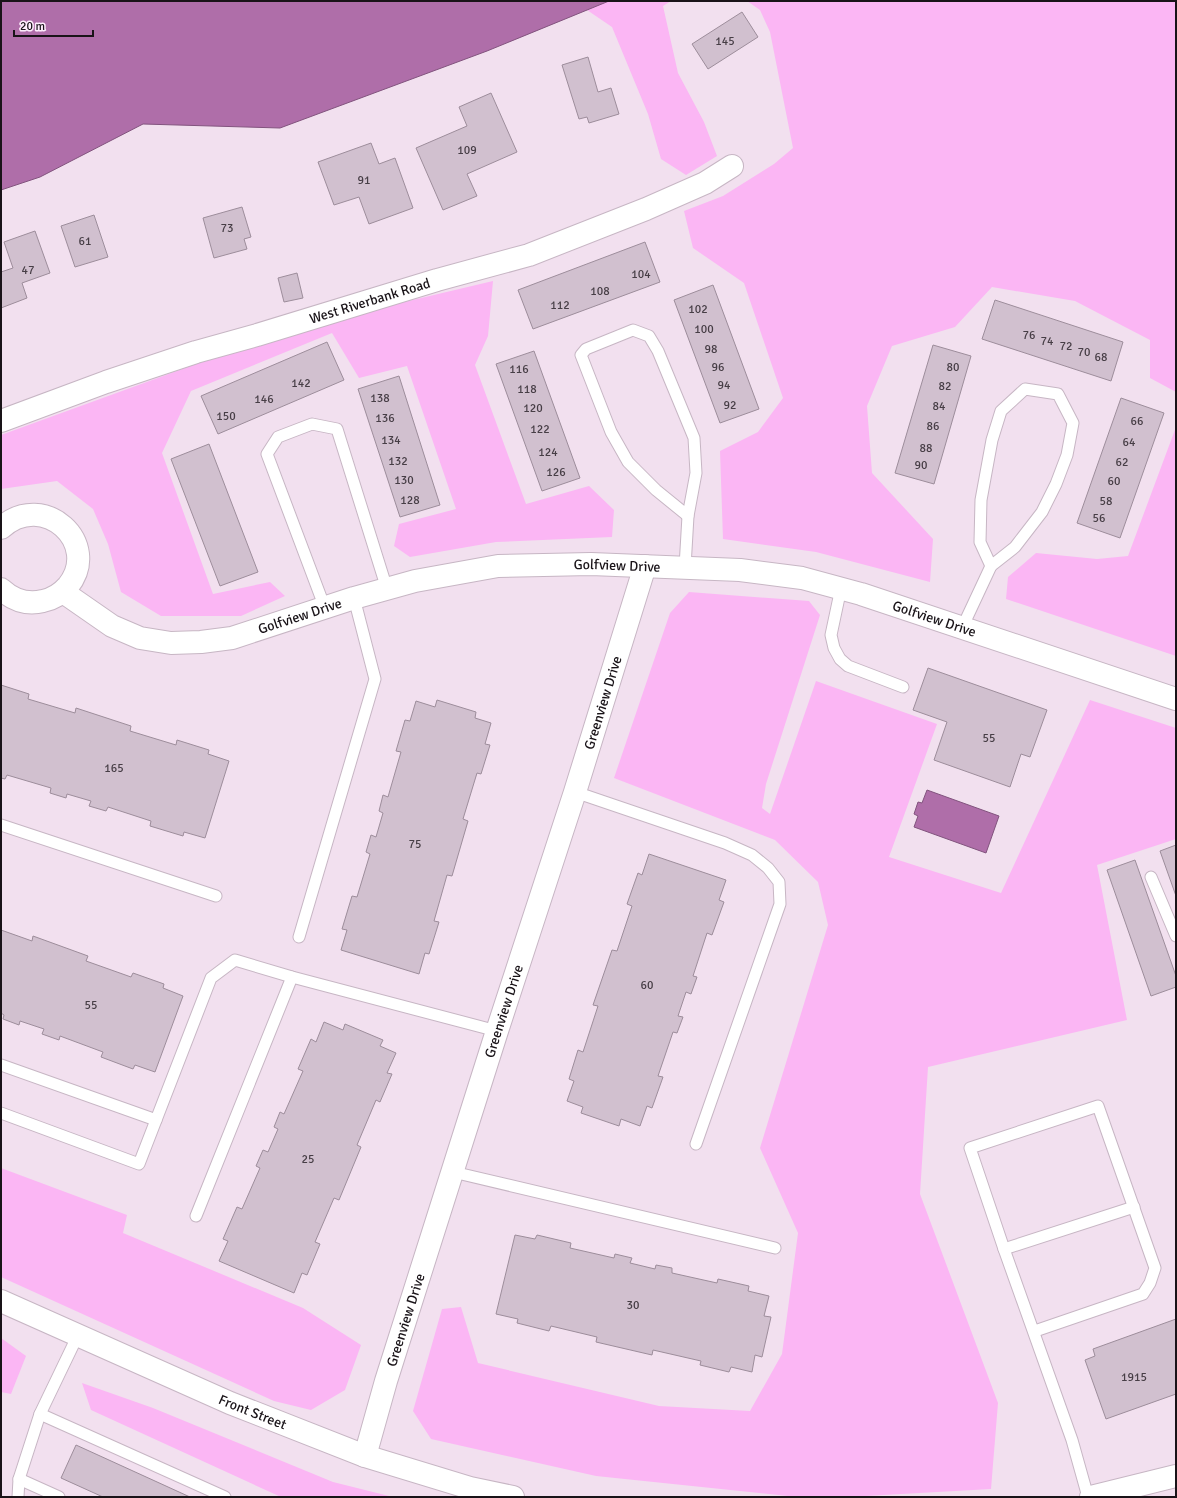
<svg xmlns="http://www.w3.org/2000/svg" width="1177" height="1498" viewBox="0 0 1177 1498" font-family="Signika,sans-serif">
  <style>
    .green { fill: #fbb6f4 }
    .water { fill: #af6ea9; stroke: #82537e }
    .building { fill: #d1c0cf; stroke: #9d8d9b }
    .lines { fill: none; stroke-linecap: round; stroke-linejoin: round }
    .lane-casing { stroke: #c7b6c4; stroke-width: 13 }
    .street-casing { stroke: #c7b6c4; stroke-width: 24 }
    .secondary-casing { stroke: #c7b6c4; stroke-width: 24 }
    .lane { stroke: #fff; stroke-width: 11 }
    .street { stroke: #fff; stroke-width: 22 }
    .secondary { stroke: #fff; stroke-width: 22 }
    .labels { text-anchor: middle; dominant-baseline: central; stroke-width: 4; stroke-linejoin: round; paint-order: stroke }
    .number-label { font-size: 12px; fill: #473e46 }
    .street-label { font-size: 14px; fill: #191318; stroke: #ffedfd }
  </style>
  <rect width="100%" height="100%" fill="#f2e0ef"/>
  <g class="green">
    <polygon points="609,1 671,1 663,6 678,73 704,122 717,156 686,175 661,159 648,114 612,27 587,10"/>
    <polygon points="747,1 1176,1 1176,392 1150,378 1150,340 1075,301 992,287 955,327 892,346 867,406 872,473 933,539 930,582 816,552 723,539 720,451 758,432 783,398 744,283 693,248 684,211 723,196 774,164 793,148 770,32 760,10"/>
    <polygon points="493,281 488,336 475,365 526,504 589,486 614,510 612,537 496,542 410,557 394,546 399,524 456,509 407,366 359,378 332,333 191,391 162,453 213,594 270,582 285,596 241,616 161,616 121,592 108,544 93,509 57,481 1,489 1,435 210,359 379,308"/>
    <polygon points="1176,427 1176,656 1006,599 1008,577 1036,553 1097,559 1128,556"/>
    <polygon points="689,592 809,601 820,615 766,784 762,808 770,814 816,681 937,724 889,857 1001,893 1090,700 1176,728 1176,839 1097,865 1127,1020 928,1067 920,1194 998,1403 991,1489 848,1497 797,1497 596,1476 431,1439 413,1411 442,1309 461,1307 478,1363 659,1406 750,1411 782,1354 798,1233 760,1148 828,925 818,882 775,840 614,778 670,613"/>
    <polygon points="1,1168 127,1215 123,1233 303,1308 361,1345 345,1390 311,1410 274,1401 1,1277"/>
    <polygon points="1,1338 26,1356 11,1394 1,1392"/>
    <polygon points="82,1383 153,1408 333,1482 393,1497 281,1497 91,1410"/>
  </g>
  <g class="water">
    <polygon points="1,1 609,1 487,51 280,128 143,124 40,177 1,190"/>
    <polygon points="927,790 999,816 986,853 914,827 918,816 914,814 918,802 922,803"/>
  </g>
  <g class="building">
    <polygon points="742,12 758,37 708,69 692,44"/>
    <polygon points="588,57 598,92 611,88 619,114 589,123 587,117 579,119 562,65"/>
    <polygon points="491,93 517,152 467,174 477,196 443,210 416,148 467,126 459,107"/>
    <polygon points="371,143 379,164 395,158 413,208 369,224 359,197 334,205 318,162"/>
    <polygon points="242,207 251,237 244,239 247,249 214,258 203,218"/>
    <polygon points="94,215 108,257 75,267 61,226"/>
    <polygon points="35,231 50,273 22,283 27,298 1,308 1,272 13,268 4,242"/>
    <polygon points="645,242 660,282 533,329 518,290"/>
    <polygon points="297,273 303,298 284,302 278,278"/>
    <polygon points="713,285 759,409 720,423 674,300"/>
    <polygon points="995,300 1123,342 1111,381 982,339"/>
    <polygon points="327,342 344,380 218,434 201,396"/>
    <polygon points="933,345 971,356 934,484 895,473"/>
    <polygon points="534,351 580,478 542,491 496,364"/>
    <polygon points="399,376 440,505 400,517 358,389"/>
    <polygon points="1121,398 1164,413 1120,538 1077,523"/>
    <polygon points="209,444 258,572 220,586 171,459"/>
    <polygon points="928,668 1047,710 1030,757 1021,754 1010,787 934,760 947,722 913,710"/>
    <polygon points="1,685 29,694 28,699 75,713 76,708 131,726 130,731 176,745 177,740 209,750 208,754 229,761 205,838 184,832 183,836 150,826 151,821 108,807 106,811 89,806 91,801 67,794 66,798 50,793 51,788 7,775 5,779 1,778"/>
    <polygon points="437,700 476,712 475,718 491,723 485,744 490,745 481,774 477,773 463,819 468,821 452,876 447,875 434,921 439,922 429,954 425,953 419,974 341,950 347,930 342,929 352,896 357,897 370,854 366,852 371,835 376,837 383,813 379,811 383,795 388,797 401,752 396,751 405,720 410,721 416,701 435,707"/>
    <polygon points="1176,845 1176,896 1160,851"/>
    <polygon points="649,854 726,880 719,900 724,902 712,935 707,933 693,976 697,977 691,994 686,992 678,1016 683,1017 677,1033 673,1032 658,1076 663,1077 652,1108 647,1106 640,1126 621,1119 619,1126 581,1113 583,1107 567,1101 574,1081 569,1079 578,1050 583,1052 598,1006 593,1005 612,950 617,951 632,906 627,904 638,873 642,875"/>
    <polygon points="1135,860 1176,976 1176,987 1151,996 1107,870"/>
    <polygon points="1,930 32,941 33,936 88,956 86,961 131,977 133,973 164,984 163,988 183,996 155,1072 135,1065 133,1069 101,1057 103,1052 60,1036 59,1040 42,1034 44,1029 20,1021 19,1025 3,1019 4,1015 1,1013"/>
    <polygon points="324,1022 343,1030 345,1024 383,1040 380,1046 396,1053 387,1073 392,1074 380,1102 376,1100 357,1145 361,1147 339,1200 334,1198 315,1242 320,1244 307,1275 302,1273 294,1293 219,1261 228,1241 223,1239 237,1207 242,1209 260,1168 256,1166 263,1150 268,1152 278,1129 274,1127 280,1112 284,1114 303,1071 298,1069 311,1039 316,1042"/>
    <polygon points="515,1235 535,1239 537,1235 571,1243 570,1248 614,1258 615,1254 632,1258 630,1263 655,1269 656,1265 672,1268 672,1273 717,1283 718,1279 749,1286 748,1291 769,1296 764,1316 771,1317 762,1357 755,1355 752,1372 731,1367 729,1372 700,1365 701,1361 653,1350 652,1355 596,1342 597,1337 551,1326 549,1331 517,1323 518,1319 496,1314"/>
    <polygon points="1176,1319 1176,1394 1106,1419 1085,1360 1095,1356 1093,1349"/>
    <polygon points="76,1445 190,1497 103,1497 61,1478"/>
  </g>
  <g class="lines">
    <g class="lane-casing">
      <g id="lane">
        <polygon points="633,330 649,336 658,351 694,438 696,473 688,516 656,490 628,462 611,432 581,355 586,349"/>
        <polygon points="1025,389 1058,394 1073,423 1067,455 1056,484 1042,512 1015,547 991,566 980,542 981,500 992,440 1001,411"/>
        <polyline points="685,567 688,516"/>
        <polyline points="841,588 831,635 834,648 840,659 848,666 903,687"/>
        <polyline points="325,608 267,454 278,437 312,424 337,429 387,589"/>
        <polyline points="962,628 991,566"/>
        <polyline points="575,792 725,843 752,855 768,868 779,882 780,904 696,1144"/>
        <polyline points="1,825 216,896"/>
        <polyline points="1151,877 1176,936"/>
        <polyline points="299,937 375,679 354,598"/>
        <polyline points="1,1065 156,1120"/>
        <polyline points="1,1113 139,1164 211,978 235,960 292,977 497,1031"/>
        <polyline points="453,1172 775,1248"/>
        <polyline points="196,1216 292,977"/>
        <polyline points="1004,1249 1134,1207"/>
        <polyline points="1035,1331 1143,1294 1150,1283 1155,1268 1098,1106 970,1148 1004,1249 1072,1440 1088,1497"/>
        <polyline points="40,1414 225,1497"/>
        <polyline points="19,1479 59,1497"/>
        <polyline points="18,1497 19,1479 40,1414 78,1335"/>
      </g>
    </g>
    <g class="street-casing">
      <g id="street">
        <path id="s1" d="M1,421L106,382L196,352L257,335L437,280L529,255L646,209L705,183L732,166"/>
        <path d="M1,528C44,489 102,544 68,586C61,594 53,599 43,601C27,605 13,600 1,589"/>
        <path id="s2" d="M63,592L112,626L140,638L171,643L201,642L232,638L354,598L415,581L498,566L591,564L740,570L802,578L861,594L1176,699"/>
        <path id="s3" d="M365,1456L386,1381L497,1031L575,792L645,566"/>
      </g>
    </g>
    <g class="secondary-casing">
      <g id="secondary">
        <path id="s4" d="M1,1301L230,1403L365,1456L470,1488L513,1497"/>
        <polyline points="1091,1497 1176,1476"/>
      </g>
    </g>
    <use href="#lane" class="lane"/>
    <use href="#street" class="street"/>
    <use href="#secondary" class="secondary"/>
  </g>
  <g class="labels">
    <g class="number-label">
      <text x="725" y="41">145</text>
      <text x="467" y="150">109</text>
      <text x="364" y="180">91</text>
      <text x="227" y="228">73</text>
      <text x="85" y="241">61</text>
      <text x="28" y="270">47</text>
      <text x="641" y="274">104</text>
      <text x="600" y="291">108</text>
      <text x="560" y="305">112</text>
      <text x="698" y="309">102</text>
      <text x="704" y="329">100</text>
      <text x="1029" y="335">76</text>
      <text x="1047" y="341">74</text>
      <text x="1066" y="346">72</text>
      <text x="711" y="349">98</text>
      <text x="1084" y="352">70</text>
      <text x="1101" y="357">68</text>
      <text x="718" y="367">96</text>
      <text x="953" y="367">80</text>
      <text x="519" y="369">116</text>
      <text x="301" y="383">142</text>
      <text x="724" y="385">94</text>
      <text x="945" y="386">82</text>
      <text x="527" y="389">118</text>
      <text x="380" y="398">138</text>
      <text x="264" y="399">146</text>
      <text x="730" y="405">92</text>
      <text x="939" y="406">84</text>
      <text x="533" y="408">120</text>
      <text x="226" y="416">150</text>
      <text x="385" y="418">136</text>
      <text x="1137" y="421">66</text>
      <text x="933" y="426">86</text>
      <text x="540" y="429">122</text>
      <text x="391" y="440">134</text>
      <text x="1129" y="442">64</text>
      <text x="926" y="448">88</text>
      <text x="548" y="452">124</text>
      <text x="398" y="461">132</text>
      <text x="1122" y="462">62</text>
      <text x="921" y="465">90</text>
      <text x="556" y="472">126</text>
      <text x="404" y="480">130</text>
      <text x="1114" y="481">60</text>
      <text x="410" y="500">128</text>
      <text x="1106" y="501">58</text>
      <text x="1099" y="518">56</text>
      <text x="989" y="738">55</text>
      <text x="114" y="768">165</text>
      <text x="415" y="844">75</text>
      <text x="647" y="985">60</text>
      <text x="91" y="1005">55</text>
      <text x="308" y="1159">25</text>
      <text x="633" y="1305">30</text>
      <text x="1134" y="1377">1915</text>
    </g>
    <g class="street-label">
      <text stroke="none"><textPath href="#s1" startOffset="388">West Riverbank Road</textPath></text>
      <text stroke="none"><textPath href="#s2" startOffset="578">Golfview Drive</textPath></text>
      <text stroke="none"><textPath href="#s2" startOffset="254">Golfview Drive</textPath></text>
      <text stroke="none"><textPath href="#s2" startOffset="902">Golfview Drive</textPath></text>
      <text stroke="none"><textPath href="#s3" startOffset="790">Greenview Drive</textPath></text>
      <text stroke="none"><textPath href="#s3" startOffset="466">Greenview Drive</textPath></text>
      <text stroke="none"><textPath href="#s3" startOffset="142">Greenview Drive</textPath></text>
      <text stroke="none"><textPath href="#s4" startOffset="275">Front Street</textPath></text>
    </g>
  </g>
  <rect width="1177" height="1498" fill="none" stroke="#191318" stroke-width="4"/>
  <path d="M14 30v6h79v-6" fill="none" stroke="#191318" stroke-width="2"/>
  <text x="20" y="30" font-size="12" fill="#191318" stroke="#ffedfd" stroke-width="3" paint-order="stroke">20 m</text>
</svg>
